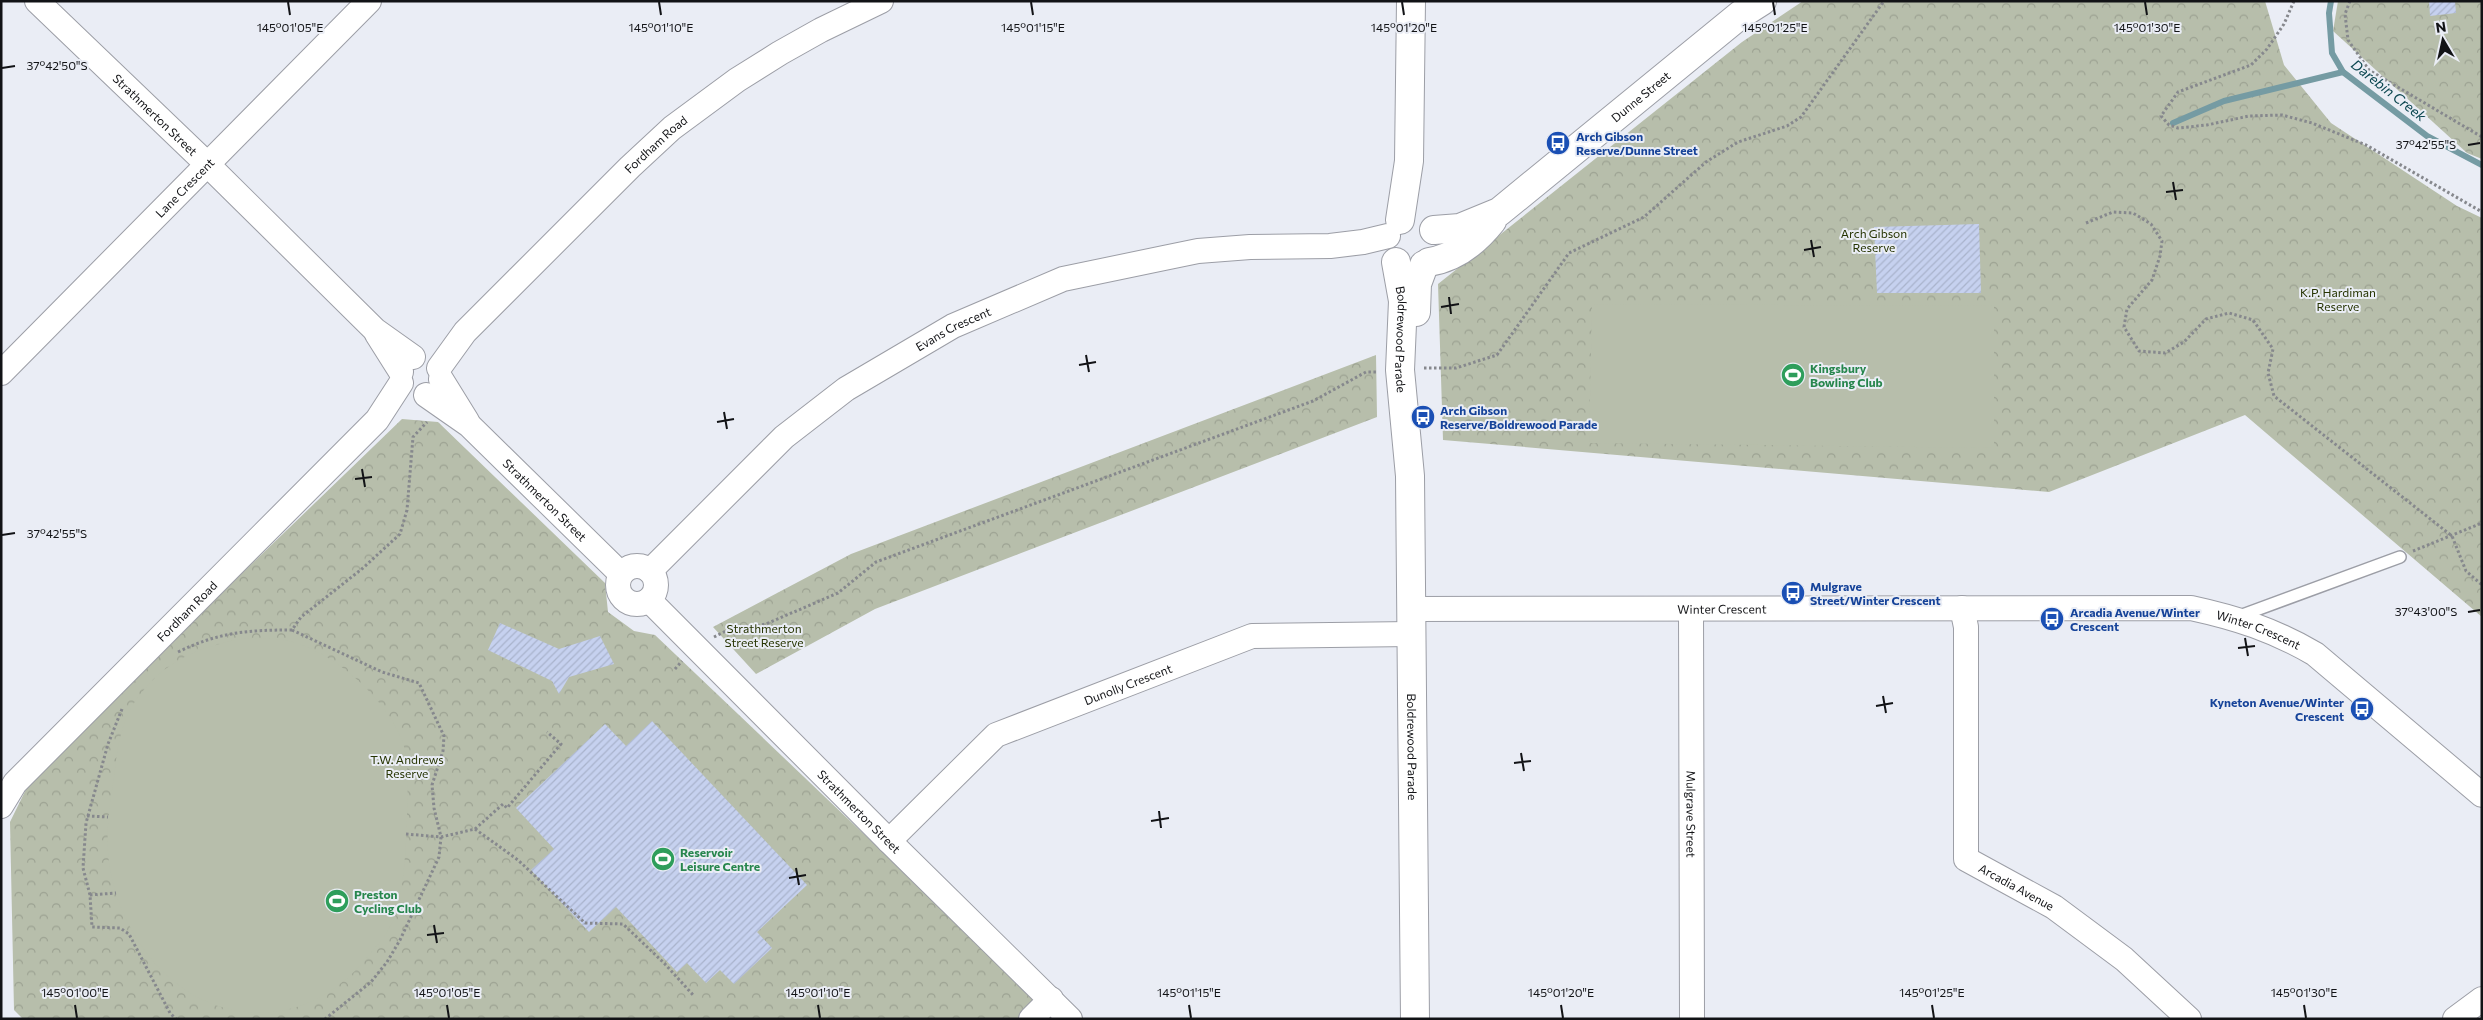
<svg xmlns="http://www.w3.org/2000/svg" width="2483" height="1020" viewBox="0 0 2483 1020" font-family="Commissioner,sans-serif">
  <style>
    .forest { fill: url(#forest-crowns) }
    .pitch { fill: #b7beab }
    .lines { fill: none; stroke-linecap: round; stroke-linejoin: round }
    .stream { stroke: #759ba3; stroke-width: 6 }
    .building { fill: url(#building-hatch) }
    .lane-casing { stroke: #9c9ea6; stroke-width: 14 }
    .street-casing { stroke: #9c9ea6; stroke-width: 26 }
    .secondary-casing { stroke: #9c9ea6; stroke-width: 30 }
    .path { stroke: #86888d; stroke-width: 3; stroke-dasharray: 2.5 2.5; stroke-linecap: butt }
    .lane { stroke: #fff; stroke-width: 11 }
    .street { stroke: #fff; stroke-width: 24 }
    .secondary { stroke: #fff; stroke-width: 28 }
    .ticks { fill: none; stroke: #121316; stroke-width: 2 }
    .labels { text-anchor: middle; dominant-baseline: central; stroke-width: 4; stroke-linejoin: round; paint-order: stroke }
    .street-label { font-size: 12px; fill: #121316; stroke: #eaedf5 }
    .transit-label { font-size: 12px; font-weight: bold; fill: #164399; stroke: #eaedf5; text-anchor: start }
    .park-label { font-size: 12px; fill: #253300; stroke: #eaedf5 }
    .leisure-label { font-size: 12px; font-weight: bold; fill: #27864d; stroke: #eaedf5; text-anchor: start }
    .water-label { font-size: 14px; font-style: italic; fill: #0b4650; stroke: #eaedf5 }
    .ticks-label { font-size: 12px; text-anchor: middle; fill: #121316; stroke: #eaedf5; stroke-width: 4; stroke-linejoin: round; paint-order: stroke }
  </style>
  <defs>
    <pattern id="forest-crowns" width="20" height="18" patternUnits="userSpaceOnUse" patternTransform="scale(1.25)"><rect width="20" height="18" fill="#b7beab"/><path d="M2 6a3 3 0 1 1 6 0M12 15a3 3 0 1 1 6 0" fill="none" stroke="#9ca292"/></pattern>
    <pattern id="building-hatch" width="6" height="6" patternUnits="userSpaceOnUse" patternTransform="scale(1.25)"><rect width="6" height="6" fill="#c6d1ef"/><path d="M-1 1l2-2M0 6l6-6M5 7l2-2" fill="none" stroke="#a9b3cc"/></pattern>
  </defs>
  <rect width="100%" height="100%" fill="#eaedf5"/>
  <g class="forest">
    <polygon points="1803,1 2265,1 2284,65 2331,123 2457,206 2482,218 2482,617 2245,415 2049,492 1443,440 1438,284 1742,42"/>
    <polygon points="2338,1 2482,1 2482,159 2467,153 2333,31"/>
    <polygon points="1376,355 1377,417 875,609 756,674 713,627 851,554"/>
    <polygon points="402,419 438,422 605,583 608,612 634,631 655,635 1058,1019 23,1019 14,1010 10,822 33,775"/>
  </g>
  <g class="pitch">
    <polygon points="1592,304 1994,306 1994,448 1589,443"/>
    <path d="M246,638C266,639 287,638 305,646C343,661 390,704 403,743C410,764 407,797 407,819C406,851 404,885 395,916C391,927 383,939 375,948C349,982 316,1007 273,1012C189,1020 127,951 111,874C104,843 109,809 114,777C117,751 120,723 136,700C165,659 200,647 246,638Z"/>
  </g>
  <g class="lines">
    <g class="stream">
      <polyline points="2331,1 2329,13 2332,53 2343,72 2427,136 2482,165"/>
      <polyline points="2173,123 2224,101 2343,72"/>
    </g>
  </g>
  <g class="building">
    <polygon points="2429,1 2455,1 2456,13 2430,16"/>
    <polygon points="1979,224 1981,293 1877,293 1874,227"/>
    <polygon points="500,623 559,649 600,636 614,664 569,677 559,694 552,681 488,650"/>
    <polygon points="652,721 807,885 757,932 772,948 734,984 720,970 706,983 687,963 677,972 616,907 589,932 531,870 554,849 516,808 605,724 626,746"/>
  </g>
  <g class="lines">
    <g class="lane-casing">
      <polyline id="lane" points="2237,617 2400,557"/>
    </g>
    <g class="street-casing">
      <g id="street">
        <path id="s1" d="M37,1L207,164L375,330L413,357"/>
        <polyline points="377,334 401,372"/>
        <path id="s2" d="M439,368L465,332L630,167L672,128L737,80L780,53L821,30L881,1"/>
        <path id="s3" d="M1,373L369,1"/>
        <polyline points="441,379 467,421"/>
        <path id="s4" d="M426,395L469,425L621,574"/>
        <circle cx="637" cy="585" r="19"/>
        <path id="s5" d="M650,571L784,437L846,389L953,326L1063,279L1164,258L1198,251L1250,247L1330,246L1363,242L1388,236"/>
        <path id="s6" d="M649,600L889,841L1070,1019"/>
        <path id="s7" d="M1962,608L1966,627V859L2054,907L2124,959L2189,1019"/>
        <path id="s8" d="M1412,609L2191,608C2237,618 2274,630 2315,654L2482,795"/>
        <path id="s9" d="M1691,609L1692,1019"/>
        <path id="s10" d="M1,806L15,783L377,420L401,383"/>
        <path id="s11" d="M889,841L996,735L1252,636L1412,634"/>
        <polyline points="1031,1019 1051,999"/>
        <polyline points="2455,1019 2482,999"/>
      </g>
    </g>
    <g class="secondary-casing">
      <g id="secondary">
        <polyline points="1400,220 1409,161 1411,1"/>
        <path id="s12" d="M1434,230L1460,228L1499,212L1740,15L1762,1"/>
        <path id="s13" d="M1396,262L1403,301L1400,370L1410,476L1415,1019"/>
        <path d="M1429,262C1455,258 1476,241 1492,221"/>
        <polyline points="1416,312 1417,284 1424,265"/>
      </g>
    </g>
    <g class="path">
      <polyline points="2294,1 2284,24 2267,49 2251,65 2178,92 2161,116 2169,125 2178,128 2207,125 2249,116 2282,115 2312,123 2366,145 2482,212"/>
      <polyline points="2350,1 2345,14 2348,40 2369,70 2482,137"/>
      <polyline points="2086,223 2113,212 2133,213 2151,224 2162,241 2160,256 2152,280 2127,309 2124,327 2139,351 2165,353 2184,342 2206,319 2229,313 2253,320 2273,349 2268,373 2274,396 2452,536 2466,571 2482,585"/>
      <polyline points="1424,368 1456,368 1497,355 1569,253 1644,217 1706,162 1738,142 1787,126 1801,117 1884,1"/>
      <polyline points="2413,551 2482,523"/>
      <polyline points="292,630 382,672 419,683 444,736 443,751 432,785 434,808 441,837 439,857 400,940 387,962 371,982 325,1019"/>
      <polyline points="714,637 726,631 766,624 838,593 876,562 1313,401 1366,372 1378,372"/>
      <path d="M178,652C219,632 248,630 292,630L301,617L363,568L400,534L407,510L413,437L427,422"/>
      <polyline points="675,669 682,661"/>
      <polyline points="122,709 108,744 86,823 83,868 90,895 92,927 120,928 129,934 170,1013 176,1019"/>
      <polyline points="87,816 108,817"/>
      <polyline points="475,829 503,804 507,808 561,744 547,732"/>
      <polyline points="406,834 441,837 475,829 518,860 585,923 623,924 664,963 694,996"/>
      <polyline points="90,895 116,893"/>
    </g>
    <use href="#lane" class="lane"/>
    <use href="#street" class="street"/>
    <use href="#secondary" class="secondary"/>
  </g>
  <path class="ticks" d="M288,2L290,15M659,2L661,15M1031,2L1033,15M1402,2L1404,15M1773,2L1775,15M2145,2L2147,15M2,68L15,66M2468,145L2480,143M2173,182L2176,200M2166,192L2183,190M1811,240L1814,257M1804,250L1821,247M1449,297L1451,314M1441,307L1459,304M1086,355L1089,372M1079,365L1096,362M724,412L727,429M717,422L734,419M362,469L365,487M355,479L372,477M2,535L15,533M2468,612L2480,610M2245,638L2248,656M2238,648L2255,646M1883,696L1886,713M1876,706L1893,703M1521,753L1524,771M1514,763L1531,761M1159,811L1161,828M1151,821L1169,818M796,868L799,885M789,878L806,875M434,925L437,943M427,935L444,933M75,1005L77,1018M447,1005L449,1018M818,1005L820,1018M1189,1005L1191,1018M1561,1005L1563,1018M1932,1005L1934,1018M2304,1005L2306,1018"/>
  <defs>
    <g id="bus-disc" transform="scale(1.25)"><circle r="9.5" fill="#1a4fb4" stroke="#eaedf5"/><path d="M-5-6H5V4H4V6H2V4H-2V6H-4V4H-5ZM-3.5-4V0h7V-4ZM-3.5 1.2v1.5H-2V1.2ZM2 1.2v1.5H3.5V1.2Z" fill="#fff"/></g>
    <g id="stadium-disc" transform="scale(1.25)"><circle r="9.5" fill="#2e9e5b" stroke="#eaedf5"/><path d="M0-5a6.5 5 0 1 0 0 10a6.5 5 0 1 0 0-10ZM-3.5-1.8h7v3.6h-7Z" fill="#fff"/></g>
  </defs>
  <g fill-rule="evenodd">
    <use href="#bus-disc" x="1558" y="143"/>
    <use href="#stadium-disc" x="1793" y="375"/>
    <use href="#bus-disc" x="1423" y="417"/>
    <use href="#bus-disc" x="1793" y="593"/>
    <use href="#bus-disc" x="2052" y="619"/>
    <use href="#bus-disc" x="2362" y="709"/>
    <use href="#stadium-disc" x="663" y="859"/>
    <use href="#stadium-disc" x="337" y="901"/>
  </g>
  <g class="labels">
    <g class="street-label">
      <text stroke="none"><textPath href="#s12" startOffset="251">Dunne Street</textPath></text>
      <text stroke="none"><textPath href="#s1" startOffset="164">Strathmerton Street</textPath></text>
      <text stroke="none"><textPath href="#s2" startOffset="312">Fordham Road</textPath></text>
      <text stroke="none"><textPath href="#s3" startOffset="261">Lane Crescent</textPath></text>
      <text stroke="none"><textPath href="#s5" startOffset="391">Evans Crescent</textPath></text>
      <text stroke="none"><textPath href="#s13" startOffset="78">Boldrewood Parade</textPath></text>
      <text stroke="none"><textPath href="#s4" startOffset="159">Strathmerton Street</textPath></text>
      <text stroke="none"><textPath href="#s8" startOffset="310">Winter Crescent</textPath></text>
      <text stroke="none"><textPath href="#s10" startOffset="270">Fordham Road</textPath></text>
      <text stroke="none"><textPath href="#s8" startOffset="850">Winter Crescent</textPath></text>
      <text stroke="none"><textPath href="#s11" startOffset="292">Dunolly Crescent</textPath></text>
      <text stroke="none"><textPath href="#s13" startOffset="486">Boldrewood Parade</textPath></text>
      <text stroke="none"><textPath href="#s6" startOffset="298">Strathmerton Street</textPath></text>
      <text stroke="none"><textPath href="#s9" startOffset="205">Mulgrave Street</textPath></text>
      <text stroke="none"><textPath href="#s7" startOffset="309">Arcadia Avenue</textPath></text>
    </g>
    <g class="transit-label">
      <text x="1576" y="136">Arch Gibson<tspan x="1576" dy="14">Reserve/Dunne Street</tspan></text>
      <text x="1440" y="410">Arch Gibson<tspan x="1440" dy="14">Reserve/Boldrewood Parade</tspan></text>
      <text x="1810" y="586">Mulgrave<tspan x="1810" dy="14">Street/Winter Crescent</tspan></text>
      <text x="2070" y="612">Arcadia Avenue/Winter<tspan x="2070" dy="14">Crescent</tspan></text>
      <text x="2344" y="702" text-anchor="end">Kyneton Avenue/Winter<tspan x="2344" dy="14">Crescent</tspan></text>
    </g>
    <g class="park-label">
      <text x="1874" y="233">Arch Gibson<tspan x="1874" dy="14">Reserve</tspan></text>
      <text x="2338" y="292">K.P. Hardiman<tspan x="2338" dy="14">Reserve</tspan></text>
      <text x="764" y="628">Strathmerton<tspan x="764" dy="14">Street Reserve</tspan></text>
      <text x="407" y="759">T.W. Andrews<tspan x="407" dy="14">Reserve</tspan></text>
    </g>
    <g class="leisure-label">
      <text x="1810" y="368">Kingsbury<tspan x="1810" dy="14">Bowling Club</tspan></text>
      <text x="680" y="852">Reservoir<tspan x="680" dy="14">Leisure Centre</tspan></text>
      <text x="354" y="894">Preston<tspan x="354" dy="14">Cycling Club</tspan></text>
    </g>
    <g class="water-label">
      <text transform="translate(2389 90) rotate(38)">Darebin Creek</text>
    </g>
  </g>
  <g class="ticks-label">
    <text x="290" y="32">145°01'05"E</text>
    <text x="661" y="32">145°01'10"E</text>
    <text x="1033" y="32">145°01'15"E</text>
    <text x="1404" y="32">145°01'20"E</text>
    <text x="1775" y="32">145°01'25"E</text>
    <text x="2147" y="32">145°01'30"E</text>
    <text x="57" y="70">37°42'50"S</text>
    <text x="2426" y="149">37°42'55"S</text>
    <text x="57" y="538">37°42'55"S</text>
    <text x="2426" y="616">37°43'00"S</text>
    <text x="75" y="997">145°01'00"E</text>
    <text x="447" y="997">145°01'05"E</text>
    <text x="818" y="997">145°01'10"E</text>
    <text x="1189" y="997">145°01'15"E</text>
    <text x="1561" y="997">145°01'20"E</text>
    <text x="1932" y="997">145°01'25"E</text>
    <text x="2304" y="997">145°01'30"E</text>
  </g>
  <rect width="2483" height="1020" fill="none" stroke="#121316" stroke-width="5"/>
  <g transform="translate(2443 40) rotate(351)" stroke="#eaedf5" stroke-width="4" paint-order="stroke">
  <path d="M0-4L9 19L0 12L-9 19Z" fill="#121316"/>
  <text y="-8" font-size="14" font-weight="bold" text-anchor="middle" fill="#121316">N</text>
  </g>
</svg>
